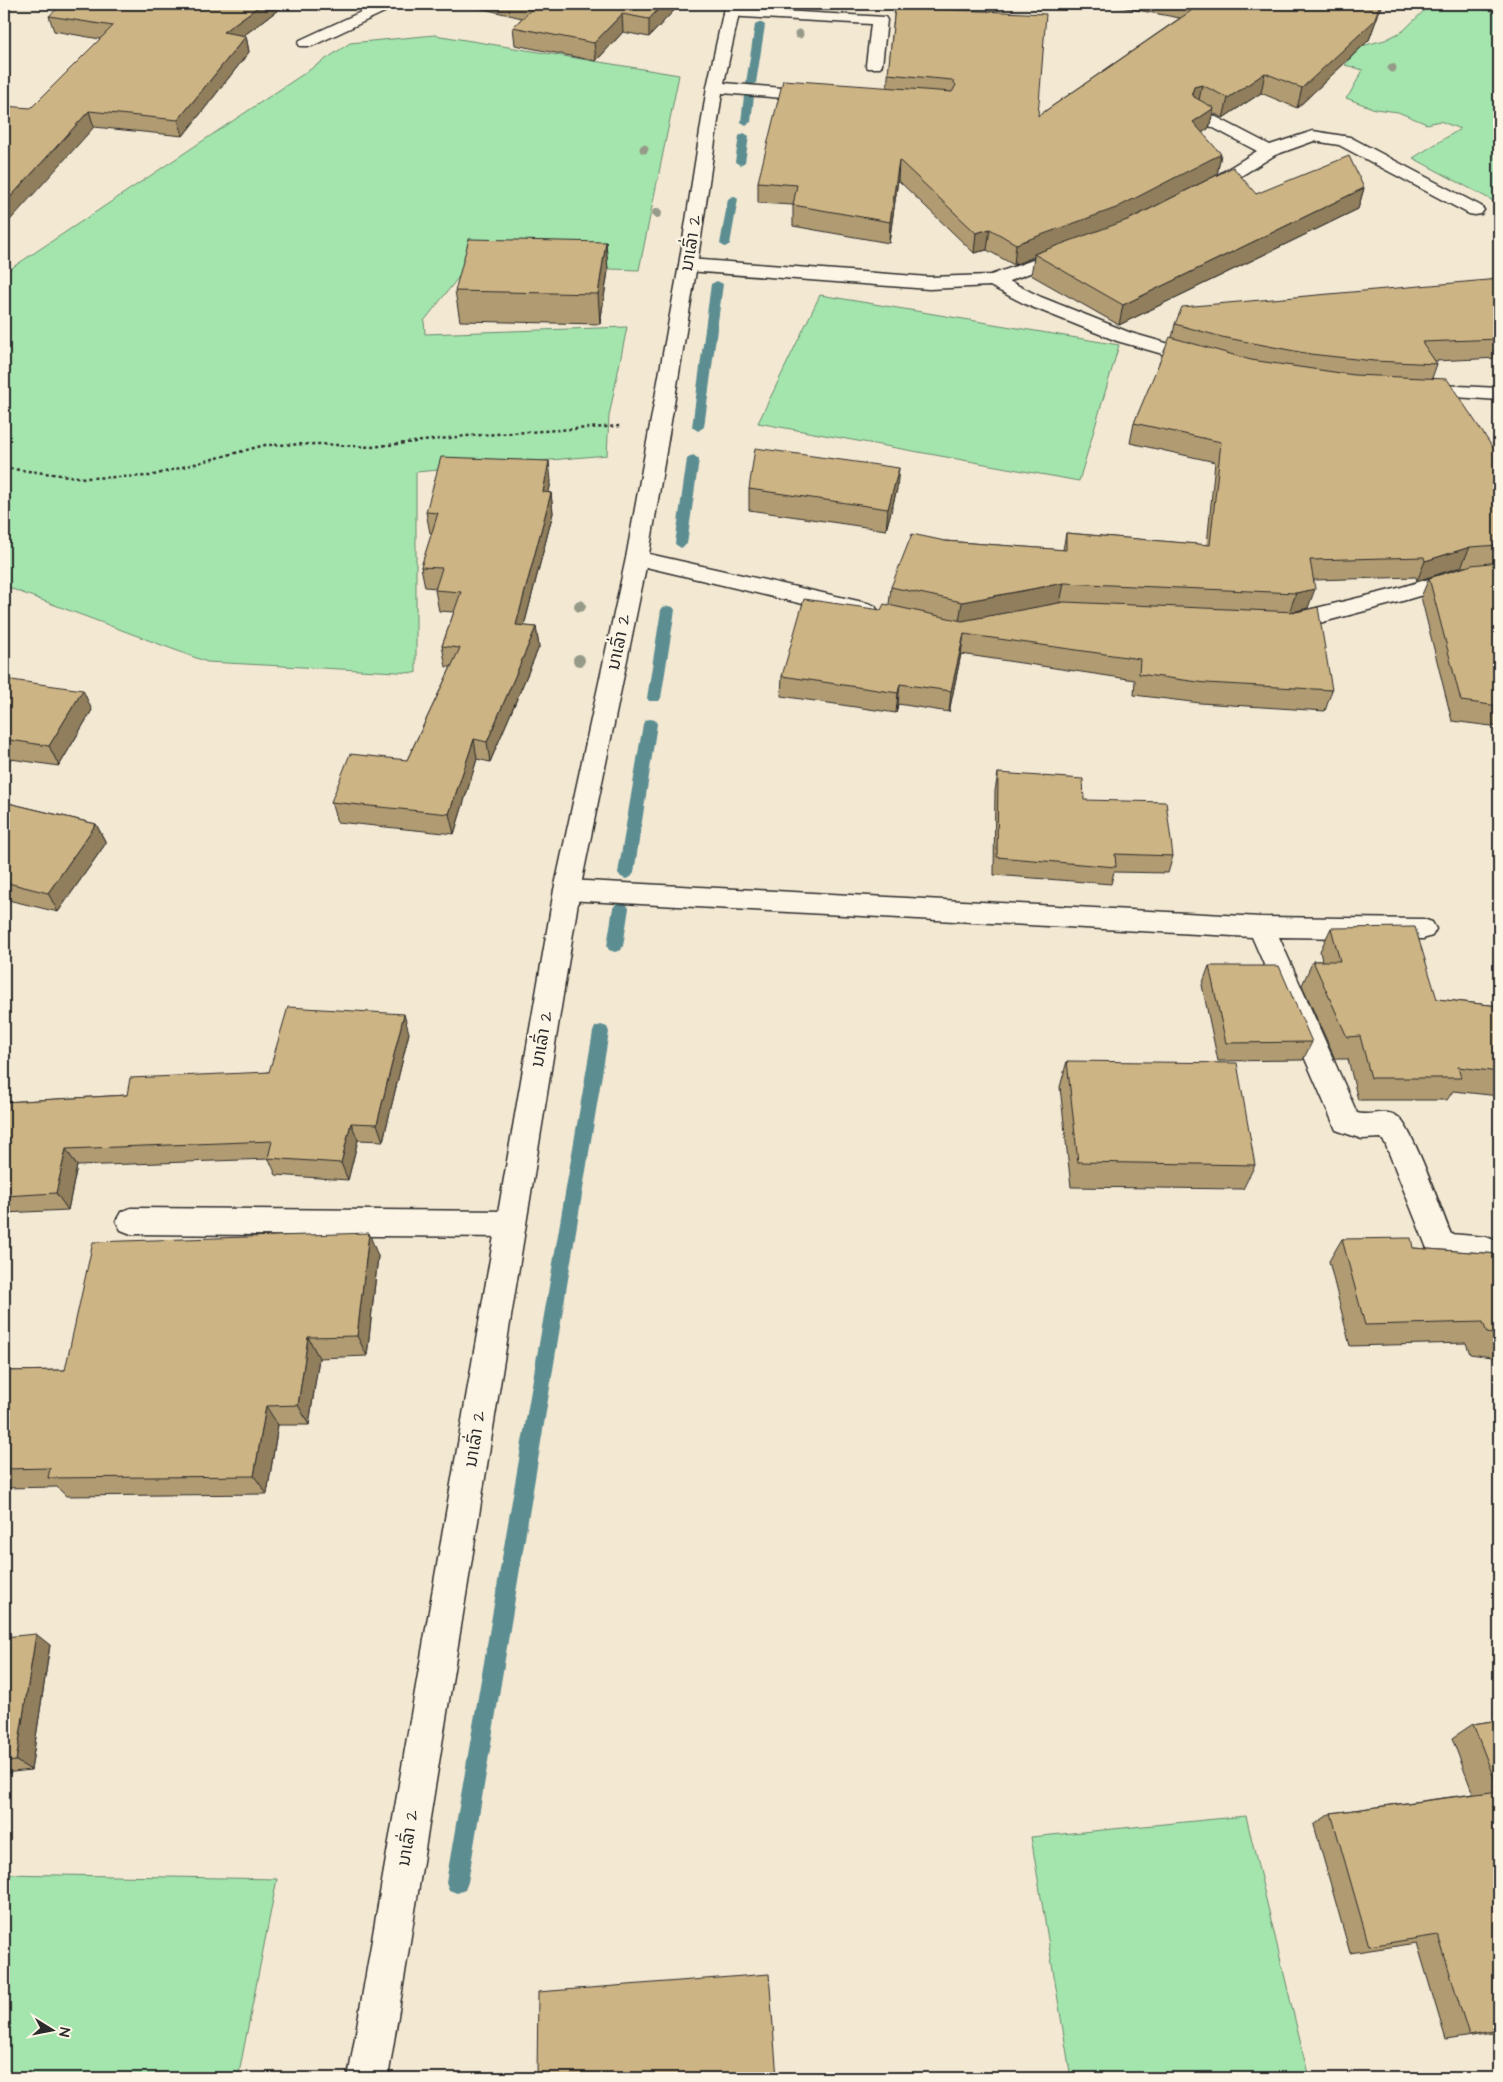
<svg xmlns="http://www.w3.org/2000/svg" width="1503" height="2082" viewBox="0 0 1503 2082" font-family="'Architects Daughter','Noto Sans Lao',sans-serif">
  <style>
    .green { fill: #a4e5ae; stroke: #68886c }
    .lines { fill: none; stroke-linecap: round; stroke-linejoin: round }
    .stream { fill: #5c8d91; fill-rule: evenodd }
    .lane-casing { stroke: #2b2b2b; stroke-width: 3 }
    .street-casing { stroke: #2b2b2b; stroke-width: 3 }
    .path { stroke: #2b2b2b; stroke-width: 2.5; stroke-dasharray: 3 3; stroke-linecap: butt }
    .lane { fill: #fcf5e5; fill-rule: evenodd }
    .street { fill: #fcf5e5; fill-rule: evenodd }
    .tree { fill: #969a88 }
    .wall { fill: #b09b72; stroke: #2b2b2b }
    .shaded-wall { fill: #907e5c; stroke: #2b2b2b }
    .building { fill: #cdb484; stroke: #2b2b2b }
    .labels { text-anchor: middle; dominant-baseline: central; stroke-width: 4.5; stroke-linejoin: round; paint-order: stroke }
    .street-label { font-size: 18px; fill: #2b2b2b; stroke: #fcf5e5 }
  </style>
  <rect width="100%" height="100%" fill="#f3e8d2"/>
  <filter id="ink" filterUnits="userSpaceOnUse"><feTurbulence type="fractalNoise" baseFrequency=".02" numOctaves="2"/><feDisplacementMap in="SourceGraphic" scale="10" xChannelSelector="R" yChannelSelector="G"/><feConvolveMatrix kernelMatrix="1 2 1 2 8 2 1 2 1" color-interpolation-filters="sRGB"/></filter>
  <g filter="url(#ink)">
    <g class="green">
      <polygon points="1431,4 1474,4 1474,8 1499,12 1499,204 1413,158 1460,129 1440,121 1427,124 1398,112 1375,109 1346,98 1349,95 1363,70 1345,65 1361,46 1385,40 1403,31"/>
      <polygon points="435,35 679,75 639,270 469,264 424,321 425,334 627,327 609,416 607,455 416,472 416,673 207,662 4,586 4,273 350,43"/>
      <polygon points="820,295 1119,345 1079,481 758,423"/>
      <polygon points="1246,1816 1309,2078 1071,2078 1031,1837"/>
      <polygon points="4,1874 277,1879 238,2078 4,2078"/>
    </g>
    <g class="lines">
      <g class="stream">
        <polygon points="760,22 765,25 756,83 751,86 746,83 755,25"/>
        <polygon points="749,93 754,96 751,122 746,125 741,122 744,96"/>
        <polygon points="744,133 749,136 745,162 740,165 735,162 739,136"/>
        <polygon points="733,196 738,199 730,244 725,247 720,244 728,199"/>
        <polygon points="717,281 723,284 704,427 698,431 692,427 711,284"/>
        <polygon points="693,455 699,459 687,544 681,548 675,544 687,459"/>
        <polygon points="668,606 673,607 675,610 661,698 659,701 649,701 647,698 661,610 663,607"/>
        <polygon points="650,719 655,720 657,724 634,873 631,877 626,879 621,877 618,873 643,724 645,720"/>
        <polygon points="621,902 626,904 629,908 623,946 621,950 615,952 609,950 607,946 613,908 616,904"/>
        <polygon points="601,1025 607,1027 609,1032 468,1882 465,1890 457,1893 449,1890 446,1882 593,1032 595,1027"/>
      </g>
      <g class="lane-casing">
        <g id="lane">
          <polygon points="378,4 398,4 395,7 312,46 300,46 298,43 300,40"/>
          <polygon points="731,8 885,17 887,20 882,65 880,68 868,68 866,65 871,24 726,16 723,13 726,10"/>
          <polygon points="1197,107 1270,145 1313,131 1350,137 1481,206 1484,210 1481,214 1475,215 1469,214 1339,145 1314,141 1275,155 1212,194 1206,195 1200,194 1197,190 1200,186 1257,151 1191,116 1189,112 1191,108"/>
          <polygon points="1066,248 1072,249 1075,253 1072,257 1009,281 1041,297 1131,333 1208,355 1211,359 1208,363 1201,365 1117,341 1027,305 990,286 929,289 688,271 681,269 679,265 681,261 688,259 929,277 991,275"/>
          <polygon points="1418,384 1499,388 1499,400 1411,394 1408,390 1411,386"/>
          <path d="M567,880L1261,917L1423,919L1432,922L1436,929L1432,936L1423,939L1279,937L1357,1113C1370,1117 1387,1108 1398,1117C1413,1128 1442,1213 1451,1234L1486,1237L1497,1241L1499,1246L1497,1259C1478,1266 1449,1263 1430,1256L1385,1143L1381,1138L1362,1139L1336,1130L1252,937L567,900L558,897L554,890L558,883Z"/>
          <polygon points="131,1208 511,1211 521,1215 526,1224 521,1233 511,1237 131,1234 121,1230 116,1221 121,1212"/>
        </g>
      </g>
      <g class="street-casing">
        <g id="street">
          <polygon points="725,4 741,4 724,83 818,91 824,93 826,96 824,99 818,101 722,93 697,265 649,554 867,603 875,606 878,611 875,616 867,619 646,567 580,890 388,2078 348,2078 554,890 626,558 679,265 707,87"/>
          <polygon points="1499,565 1499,579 1463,583 1399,602 1289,631 1275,628 1272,623 1275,618 1395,589 1462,569"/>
        </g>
      </g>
      <polyline class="path" points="4,468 85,478 150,476 265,445 319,444 371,447 466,436 620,426"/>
      <use href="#lane" class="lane"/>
      <use href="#street" class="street"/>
    </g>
    <g class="tree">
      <circle cx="799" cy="34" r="4.5"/>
      <circle cx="1392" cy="68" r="4.5"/>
      <circle cx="644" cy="149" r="4.5"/>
      <circle cx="657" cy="213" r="5"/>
      <circle cx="580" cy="606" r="6"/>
      <circle cx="579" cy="660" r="6"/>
    </g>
    <g class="wall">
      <polygon points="286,4 243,36 246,36 249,52 183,136 94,127 31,108 100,39 54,31 49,16"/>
      <polygon points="475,4 680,4 649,37 623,32 596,61 515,45 513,27 522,18 475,7"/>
      <polygon points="906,4 933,4 932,8"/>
      <polygon points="1105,4 1382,4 1369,40 1297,108 1261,93 1223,118 1213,113 1209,128 1202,133 1221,154 1217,175 1130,219 1256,194 1364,188 1358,209 1119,325 1031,275 1034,257 1014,265 987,250 974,253 898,180 889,243 793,226 793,205 758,203 758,182 887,87 895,7 1038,116 1180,18"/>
      <polygon points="606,242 608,271 600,324 460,321 455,291"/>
      <polygon points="1499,279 1499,358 1435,361 1437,364 1432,378 1499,457 1499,727 1452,721 1421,597 1429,578 1466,567 1461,567 1417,581 1416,577 1314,580 1308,608 1292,612 1332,690 1325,711 1200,703 1134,695 1135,680 961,654 949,712 898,704 896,713 781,696 782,676 889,605 891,587 945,541 1063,550 1066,533 1207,545 1215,462 1130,443 1134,423 1172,338 1175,324"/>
      <polygon points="551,481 549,492 551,493 553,513 524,626 536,627 539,647 490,762 477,759 454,834 337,822 331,802 407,760 451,667 446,667 442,646 454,612 439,611 435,590 436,588 425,587 421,567 432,533 430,533 426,512"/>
      <polygon points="749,489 897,489 886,530 749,510"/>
      <polygon points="4,679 92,710 59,766 4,758"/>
      <polygon points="998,773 1084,800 1173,856 1168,873 1114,872 1111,884 994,875 995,791"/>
      <polygon points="4,802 96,824 106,843 58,912 4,899"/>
      <polygon points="1331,928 1437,999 1499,1006 1499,1096 1453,1091 1447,1100 1358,1100 1348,1059 1335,1059 1302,985 1313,961 1322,961 1320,951"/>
      <polygon points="1209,966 1312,1042 1303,1060 1218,1061 1202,985"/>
      <polygon points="409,1033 383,1141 358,1140 348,1180 276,1175 269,1159 77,1166 68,1210 4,1213 4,1102 127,1095 269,1072"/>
      <polygon points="1067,1061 1255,1165 1243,1189 1071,1187 1060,1087"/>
      <polygon points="1342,1239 1413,1248 1499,1254 1499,1358 1470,1354 1466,1343 1350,1346 1329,1261"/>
      <polygon points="378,1256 367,1356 319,1358 309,1425 278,1425 267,1494 66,1496 57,1487 4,1488 4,1371 65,1370"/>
      <polygon points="4,1637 50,1645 31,1770 4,1773"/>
      <polygon points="1499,1720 1499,2032 1446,2040 1417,1943 1350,1953 1314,1825 1331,1813 1473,1794 1452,1738 1473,1724"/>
    </g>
    <g class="shaded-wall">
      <polygon points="262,4 286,4 227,48 223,32"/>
      <polygon points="663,4 680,4 649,37 649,19"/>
      <polygon points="1380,4 1382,4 1369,40 1297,108 1302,88"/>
      <polygon points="622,14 623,32 596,61 594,43"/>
      <polygon points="246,36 249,52 183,136 178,120"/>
      <polygon points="1265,73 1261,93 1223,118 1228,98"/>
      <polygon points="1202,85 1198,105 1192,93 1194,87"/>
      <polygon points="1214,108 1209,128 1188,142 1193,122"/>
      <polygon points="89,111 94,127 4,227 4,204"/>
      <polygon points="1221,154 1217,175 1112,228 1034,254 1034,257 1014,265 1016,244"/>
      <polygon points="899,160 898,180 889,243 890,222"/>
      <polygon points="1364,188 1358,209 1119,325 1123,305"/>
      <polygon points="990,229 987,250 974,253 976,233"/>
      <polygon points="606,242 608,271 600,324 598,294"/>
      <polygon points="549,461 551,481 545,513 543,492"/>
      <polygon points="899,468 897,489 886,530 888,509"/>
      <polygon points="551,493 553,513 519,645 516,625"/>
      <polygon points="1470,547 1461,567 1417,581 1425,561"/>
      <polygon points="1064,583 1060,603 959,622 962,602"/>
      <polygon points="1315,589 1308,608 1289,613 1296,593"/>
      <polygon points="536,627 539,647 490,762 487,742"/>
      <polygon points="964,634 961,654 949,712 951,691"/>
      <polygon points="900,684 898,704 896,713 898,693"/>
      <polygon points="83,690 92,710 59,766 49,746"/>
      <polygon points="474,739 477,759 454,834 449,814"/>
      <polygon points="96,824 106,843 58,912 48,893"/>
      <polygon points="404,1014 409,1033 383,1141 377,1124"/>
      <polygon points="351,1123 358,1140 348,1180 341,1163"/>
      <polygon points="66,1149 77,1166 68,1210 56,1193"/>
      <polygon points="369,1233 378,1256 367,1356 357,1336"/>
      <polygon points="308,1337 319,1358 309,1425 298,1405"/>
      <polygon points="266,1406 278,1425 267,1494 254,1476"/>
      <polygon points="36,1634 50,1645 31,1770 16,1761"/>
    </g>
    <g class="building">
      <polygon points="63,4 262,4 223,32 246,36 178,120 89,111 4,204 4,106 31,108 113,26 49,16"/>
      <polygon points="532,4 663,4 649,19 622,14 594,43 513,27 536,5"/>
      <polygon points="1201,4 1380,4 1374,21 1302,88 1265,73 1228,98 1202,85 1194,87 1192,93 1194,97 1214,108 1193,122 1221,154 1116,208 1016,244 990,229 976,233 899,160 890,222 793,205 797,185 758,182 783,80 952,92 956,85 952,80 888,74 895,7 1046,14 1038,116"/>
      <polygon points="1349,156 1364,188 1123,305 1034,254 1130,219 1233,167 1256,194"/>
      <polygon points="469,239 606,242 598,294 455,291"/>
      <polygon points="1499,279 1499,339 1422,342 1437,364 1374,361 1310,354 1222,337 1175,324 1182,307"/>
      <polygon points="1170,337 1251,360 1354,375 1447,379 1499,457 1499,545 1470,547 1425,561 1424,557 1310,560 1315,589 1296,593 1064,583 962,602 891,587 912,534 945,541 1066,550 1066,533 1210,545 1221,442 1134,423"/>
      <polygon points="755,448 899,468 888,509 749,489"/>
      <polygon points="441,457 549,461 543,492 551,493 516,625 536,627 487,742 474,739 449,814 331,802 350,754 407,760 460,648 442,646 461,592 435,590 442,568 421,567 438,513 426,512"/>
      <polygon points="1499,562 1499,706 1461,701 1429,578 1472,565"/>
      <polygon points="804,599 881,610 884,604 962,621 1064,602 1296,612 1318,607 1332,690 1206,683 1139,674 1140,659 964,634 951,691 900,684 898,693 782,676"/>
      <polygon points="4,679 83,690 49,746 4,739"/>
      <polygon points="998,773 1083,779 1084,800 1166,802 1173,856 1115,854 1116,867 997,857"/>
      <polygon points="4,802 96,824 48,893 4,882"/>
      <polygon points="1415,927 1437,999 1499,1006 1499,1072 1458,1067 1461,1078 1371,1078 1360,1036 1347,1037 1313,961 1340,961 1331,928"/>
      <polygon points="1209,966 1279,966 1312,1042 1226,1043"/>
      <polygon points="288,1007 404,1014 377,1124 351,1123 341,1163 268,1158 272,1141 66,1149 56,1193 4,1196 4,1102 127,1095 130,1078 269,1072"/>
      <polygon points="1067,1061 1237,1063 1255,1165 1078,1162"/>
      <polygon points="369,1233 357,1336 308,1337 298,1405 266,1406 254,1476 48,1478 50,1468 4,1469 4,1371 65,1370 93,1242"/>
      <polygon points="1411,1238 1413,1248 1499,1254 1499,1335 1487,1333 1483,1322 1365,1325 1342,1239"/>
      <polygon points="36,1634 16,1761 4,1762 4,1637"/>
      <polygon points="1499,1720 1499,2030 1469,2035 1438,1935 1369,1946 1331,1813 1499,1791 1473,1724"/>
      <polygon points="769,1974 777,2078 537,2078 538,1992"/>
    </g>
  </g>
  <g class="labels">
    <g class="street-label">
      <text transform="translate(691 243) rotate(-81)">ນາເລົ່າ 2</text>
      <text transform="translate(619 642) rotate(-78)">ນາເລົ່າ 2</text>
      <text transform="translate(542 1039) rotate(-80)">ນາເລົ່າ 2</text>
      <text transform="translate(475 1439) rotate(-81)">ນາເລົ່າ 2</text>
      <text transform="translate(408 1838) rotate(-81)">ນາເລົ່າ 2</text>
    </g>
  </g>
  <rect width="1503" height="2082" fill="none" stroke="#fcf5e5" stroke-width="20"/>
  <rect x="10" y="10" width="1483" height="2062" fill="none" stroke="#2b2b2b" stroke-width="2" filter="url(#ink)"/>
  <g transform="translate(52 2030) rotate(100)" stroke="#fcf5e5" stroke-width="4" paint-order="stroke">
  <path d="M0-4L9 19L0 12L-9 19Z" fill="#2b2b2b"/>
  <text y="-8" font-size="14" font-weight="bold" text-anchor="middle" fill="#2b2b2b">N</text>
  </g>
</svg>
